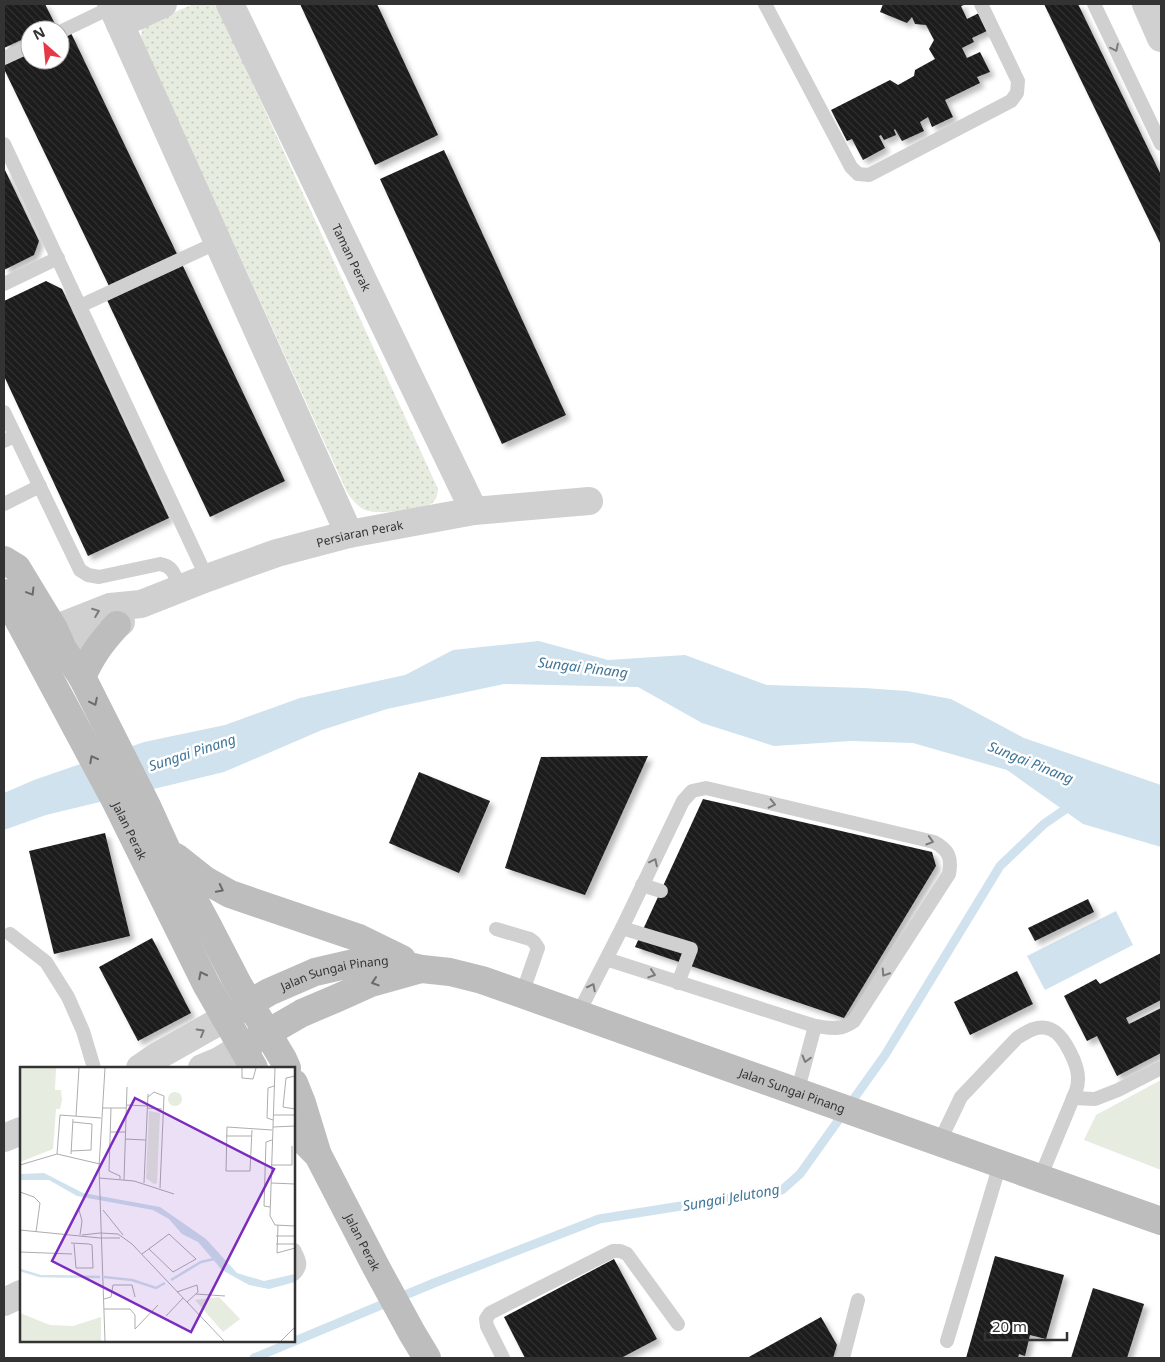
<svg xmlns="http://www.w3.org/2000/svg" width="1165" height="1362" viewBox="0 0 1165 1362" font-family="'Noto Sans',sans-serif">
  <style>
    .park { fill: url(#park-dots) }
    .pitch { fill: #e6ecdf }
    .water { fill: #cfe2ee }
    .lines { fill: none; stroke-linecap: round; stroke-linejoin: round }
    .stream { stroke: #cfe2ee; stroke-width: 9 }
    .building { fill: url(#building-back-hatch); filter: url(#shadow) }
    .service { stroke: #d0d0d0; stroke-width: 14 }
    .minor { stroke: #d0d0d0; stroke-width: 28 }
    .tertiary { stroke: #d0d0d0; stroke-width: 28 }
    .secondary { stroke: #bdbdbd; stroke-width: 28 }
    .oneway { stroke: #7a7a7a }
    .oneway2 { stroke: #6a6a6a }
    .labels { text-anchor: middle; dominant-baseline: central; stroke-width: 5; stroke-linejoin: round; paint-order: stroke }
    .street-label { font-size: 12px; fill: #333; stroke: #fff }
    .water-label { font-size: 14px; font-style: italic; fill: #3f7597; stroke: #fff }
    .inset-river { fill: none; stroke: #cfe2ee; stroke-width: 2.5 }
    .inset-road { fill: none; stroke: #adadad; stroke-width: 1 }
    .view { fill: #7b2cbf; fill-opacity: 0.15; stroke: #7b2cbf; stroke-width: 2.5 }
    .inset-edge { fill: none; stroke: #333; stroke-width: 2.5 }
  </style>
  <defs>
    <pattern id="park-dots" width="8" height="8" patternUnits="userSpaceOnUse" patternTransform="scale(1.25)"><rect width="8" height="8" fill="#e6ecdf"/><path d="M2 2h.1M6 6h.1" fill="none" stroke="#c6cbc0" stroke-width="1.8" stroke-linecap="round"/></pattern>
    <pattern id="building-back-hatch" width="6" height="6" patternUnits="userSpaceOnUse" patternTransform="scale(1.25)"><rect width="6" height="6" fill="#1a1a1a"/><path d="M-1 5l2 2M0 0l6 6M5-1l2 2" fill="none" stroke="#333"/></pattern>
    <filter id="shadow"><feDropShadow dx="4.5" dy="4.5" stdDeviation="2.5" flood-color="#0004"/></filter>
  </defs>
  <rect width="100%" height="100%" fill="#fff"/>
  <path class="park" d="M194,4H215L220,12L438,489C437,500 434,503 425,507C409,509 376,516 363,509C356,505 351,498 347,492L141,39L142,29L148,23Z"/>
  <polygon class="pitch" points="1161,1080 1161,1170 1084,1140 1096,1115"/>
  <g class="water">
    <polygon points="539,641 608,660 685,655 767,685 864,688 907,691 951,699 1024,738 1161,785 1161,847 1083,824 1007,770 913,743 851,741 774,746 702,723 638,687 504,684 387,709 322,730 224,772 46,815 4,830 4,793 34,780 144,742 225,725 300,698 405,675 453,650"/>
    <polygon points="1116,911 1133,945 1045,990 1027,956"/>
  </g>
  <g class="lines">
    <polyline class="stream" points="254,1358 434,1283 599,1219 782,1190 800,1174 885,1055 1000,866 1044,824 1073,804"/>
  </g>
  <g class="building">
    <polygon points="4,4 45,4 55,24 42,30 30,30 30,36 4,48"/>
    <polygon points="300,4 377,4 438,135 375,165"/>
    <polygon points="883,4 967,4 961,6 967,19 981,12 989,30 972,38 974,42 962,48 967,58 980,52 990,72 977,77 980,83 945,100 953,117 932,127 928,117 920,122 924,131 902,141 895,129 894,130 896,135 884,140 881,135 879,136 885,148 863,160 852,139 847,141 831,110 890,80 898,85 914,76 915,70 935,59 929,49 934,40 926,25 915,24 912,17 907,23 880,12"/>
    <polygon points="1044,4 1078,4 1161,175 1161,245"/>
    <polygon points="71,33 177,254 109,286 4,69 4,65 30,52 30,60 60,60 60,38"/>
    <polygon points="444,150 566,415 502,444 380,179"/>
    <polygon points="4,168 39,241 34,255 4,270"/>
    <polygon points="181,262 285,481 210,517 106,298"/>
    <polygon points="46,281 62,289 169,518 88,556 4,376 4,301"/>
    <polygon points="648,756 585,895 505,868 541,757"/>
    <polygon points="419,772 490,801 459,873 389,843"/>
    <polygon points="703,799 932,852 936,866 844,1018 635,947"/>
    <polygon points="105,833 130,936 54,954 29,851"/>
    <polygon points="1088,899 1094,912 1035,941 1028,928"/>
    <polygon points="152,938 191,1013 138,1041 99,967"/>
    <polygon points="1161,953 1161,1000 1126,1018 1129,1024 1161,1008 1161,1053 1117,1076 1097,1036 1087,1041 1064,996 1096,979 1100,984"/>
    <polygon points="1017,971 1033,1004 970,1035 954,1002"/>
    <polygon points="995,1256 1064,1275 1046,1339 1030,1335 1025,1356 1019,1354 1018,1358 966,1358"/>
    <polygon points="614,1259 657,1339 621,1358 525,1358 504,1317"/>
    <polygon points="1093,1288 1144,1304 1127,1358 1071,1358"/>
    <polygon points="821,1317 837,1345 833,1358 747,1358"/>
  </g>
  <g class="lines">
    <g class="service">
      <polyline points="765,4 851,167 858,174 869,175 1011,101 1017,93 1018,81 981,4"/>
      <polyline points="1094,4 1161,144"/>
      <polyline points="60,32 112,7"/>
      <polyline points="4,58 30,46"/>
      <polyline points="4,144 207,578"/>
      <polyline points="4,284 58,258"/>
      <polyline points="80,306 218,242"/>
      <path d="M4,412L80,570L88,575L99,577L160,564C174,566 175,577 180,589"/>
      <polyline points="4,441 15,436"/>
      <polyline points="4,504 40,486"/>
      <polyline points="642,885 661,891"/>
      <polyline points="622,928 691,949 678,983"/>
      <polyline points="496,929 530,939 534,942 538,948 522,994"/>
      <polyline points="10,934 46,962 68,997 83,1031 94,1068"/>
      <path d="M578,1014L622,928L683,801L692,791L706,788L934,842C949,850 952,858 949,874L854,1021C840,1031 832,1028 815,1026L606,959"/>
      <polyline points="797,1093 815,1026"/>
      <polyline points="1073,1098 1095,1099 1118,1090 1161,1068"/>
      <path d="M939,1143L961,1097L1017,1038C1026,1032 1038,1024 1050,1029C1064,1034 1079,1066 1078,1080C1078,1083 1077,1088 1076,1091L1040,1178"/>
      <path d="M294,1250C299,1260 303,1265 294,1274"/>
      <polyline points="947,1341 1000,1164"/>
      <polyline points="503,1358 487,1326 486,1319 490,1313 613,1251 620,1251 627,1254 678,1324"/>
      <polyline points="843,1358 858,1300"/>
    </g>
    <g class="minor">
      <polyline points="111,4 349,534"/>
      <path id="s1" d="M230,4L474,511"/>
      <polyline points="1146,4 1161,38"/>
      <polyline points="120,24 163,4"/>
      <path id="s2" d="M39,647L54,629L110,607L141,604L207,578L277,553L349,534L474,511L589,501"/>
      <polyline points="41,652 63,649 117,625 121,622"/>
      <polyline points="4,1302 21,1294"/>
    </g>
    <g class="tertiary">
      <polyline points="140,1068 156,1057 225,1018"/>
      <polyline points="202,1068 219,1061 242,1047"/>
      <polyline points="4,1138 21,1131"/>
    </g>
    <g class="secondary">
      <polyline points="4,560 17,568 54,629 63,649 82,677 147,806 167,850 208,926 238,984 283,1059 287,1068"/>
      <path id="s3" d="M4,593L116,802L206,984L254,1068"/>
      <path d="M82,677C92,655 100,644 117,625"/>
      <polyline points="176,857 205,880 230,894 359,938 402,959"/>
      <path id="s4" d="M225,1018L269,992L315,972L354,963L385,960L422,969L450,972L482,980L1161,1221"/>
      <polyline points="252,1042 302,1013 335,999 371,983 421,969"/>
      <polyline points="294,1083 302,1103 317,1152"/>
      <path id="s5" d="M294,1131L318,1155L376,1267L412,1333L427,1358"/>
    </g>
  </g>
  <defs><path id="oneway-chevron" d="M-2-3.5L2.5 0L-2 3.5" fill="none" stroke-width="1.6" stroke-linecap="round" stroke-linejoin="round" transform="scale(1.25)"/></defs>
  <g class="oneway">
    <use href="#oneway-chevron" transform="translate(1115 48) rotate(64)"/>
    <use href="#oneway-chevron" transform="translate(96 612) rotate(-21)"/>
    <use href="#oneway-chevron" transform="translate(772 804) rotate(13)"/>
    <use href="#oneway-chevron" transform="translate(930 841) rotate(17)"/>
    <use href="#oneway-chevron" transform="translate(654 862) rotate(-64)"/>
    <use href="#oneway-chevron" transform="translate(885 973) rotate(123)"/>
    <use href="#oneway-chevron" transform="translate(652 974) rotate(18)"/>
    <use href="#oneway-chevron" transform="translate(592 987) rotate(-63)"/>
    <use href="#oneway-chevron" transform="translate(201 1032) rotate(-30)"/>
    <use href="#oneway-chevron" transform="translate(806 1059) rotate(105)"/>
  </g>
  <g class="oneway2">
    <use href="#oneway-chevron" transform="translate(31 592) rotate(59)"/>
    <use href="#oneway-chevron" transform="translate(94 702) rotate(64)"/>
    <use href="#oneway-chevron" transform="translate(93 759) rotate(-118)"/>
    <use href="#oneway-chevron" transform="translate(220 889) rotate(27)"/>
    <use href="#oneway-chevron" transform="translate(202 975) rotate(-117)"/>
    <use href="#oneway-chevron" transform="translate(375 982) rotate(162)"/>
  </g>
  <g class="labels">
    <g class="street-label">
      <text stroke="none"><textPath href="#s1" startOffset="281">Taman Perak</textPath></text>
      <text stroke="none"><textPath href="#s2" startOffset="345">Persiaran Perak</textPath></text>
      <text stroke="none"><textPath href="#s3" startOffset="269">Jalan Perak</textPath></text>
      <text stroke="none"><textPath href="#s4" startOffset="120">Jalan Sungai Pinang</textPath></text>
      <text stroke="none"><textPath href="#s4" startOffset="601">Jalan Sungai Pinang</textPath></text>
      <text stroke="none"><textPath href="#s5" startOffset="132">Jalan Perak</textPath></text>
    </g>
    <g class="water-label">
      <text transform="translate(583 667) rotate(7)">Sungai Pinang</text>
      <text transform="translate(192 752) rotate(-18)">Sungai Pinang</text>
      <text transform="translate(1031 762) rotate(22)">Sungai Pinang</text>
      <text transform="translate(731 1197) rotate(-10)">Sungai Jelutong</text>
    </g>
  </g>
  <g transform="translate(20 1067)">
    <rect width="275" height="275" fill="#fff"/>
    <path d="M0,246L30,258L53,259L81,250V274H0Z" fill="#e6ecdf"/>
    <path d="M129,44L140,46L137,116L134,117L126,111Z" fill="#e6ecdf"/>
    <path d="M0,1H36L35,23H41L42,33L40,42H36L33,82L0,95ZM148 32a7 7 0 1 1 14 0a7 7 0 1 1-14 0ZM199,230L220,252L203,265L175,233Z" fill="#e6ecdf"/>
    <path d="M24,106L63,126L140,140L186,172L217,206L244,214L275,207V215L249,222L229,218L202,203L178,175L162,167L149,152L133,143L57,129L29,113H0V107Z" fill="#cfe2ee"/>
    <path class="inset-river" d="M0,203L20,209L80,210M84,210L112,213L136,221L145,216M151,213L181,195L194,192"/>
    <path class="inset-road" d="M85,1L79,100L85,274M222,1V11L233,12L236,1M255,1L250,149L255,158L275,159M275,9L266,11L263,40L275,42M128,30L134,25L144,29L140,121M106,38L128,39M82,41H106M91,41L89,104L100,109V112M127,41L142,42M253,48H275M56,49L59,1M253,53L247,51L248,21L254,19M253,60L275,59M232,63L230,104H206L207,60L252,63M90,65H106M206,69H232M105,72L126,73M51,84L71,83L72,57L53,55M37,87L40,48L81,51M51,87L53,52M0,98L37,87L80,97M251,98H272V79M79,111L114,114L154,127M104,113L107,20M124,116L128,27M251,116L275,117M0,125L14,130L20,136L16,165M250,140L244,139L246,75L252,73M59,143L62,154L60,168M83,143L103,168M258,158L257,186L275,181M0,163L80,171M80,166L98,167L112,177L204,274M62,168L80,166M256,169H275M80,171H100M51,176L69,177L72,178L73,201H56L54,177M256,177H275M0,185L52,187M122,187L149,167L176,192L153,205L129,182M157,225L177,218L178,225L167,235M176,227L205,229M84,232L91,230L93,218H112L115,230M84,242H110L115,248V262M146,249L163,231M115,262L138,238M261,274L275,260"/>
    <path class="view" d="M115,31L254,102L171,265L32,194Z"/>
    <rect width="275" height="275" class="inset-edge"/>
  </g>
  <rect width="1165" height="1362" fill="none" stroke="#333333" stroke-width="10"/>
  <g transform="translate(45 45) rotate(333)"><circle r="24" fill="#ffffff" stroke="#adadad"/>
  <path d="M0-4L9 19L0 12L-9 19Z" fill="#e63946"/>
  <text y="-8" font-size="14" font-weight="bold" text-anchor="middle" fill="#333333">N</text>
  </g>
  <path d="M985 1332v8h82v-8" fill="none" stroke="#333333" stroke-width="2.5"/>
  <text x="992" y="1332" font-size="15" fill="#333333" stroke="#ffffff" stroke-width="4" paint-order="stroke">20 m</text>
</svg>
